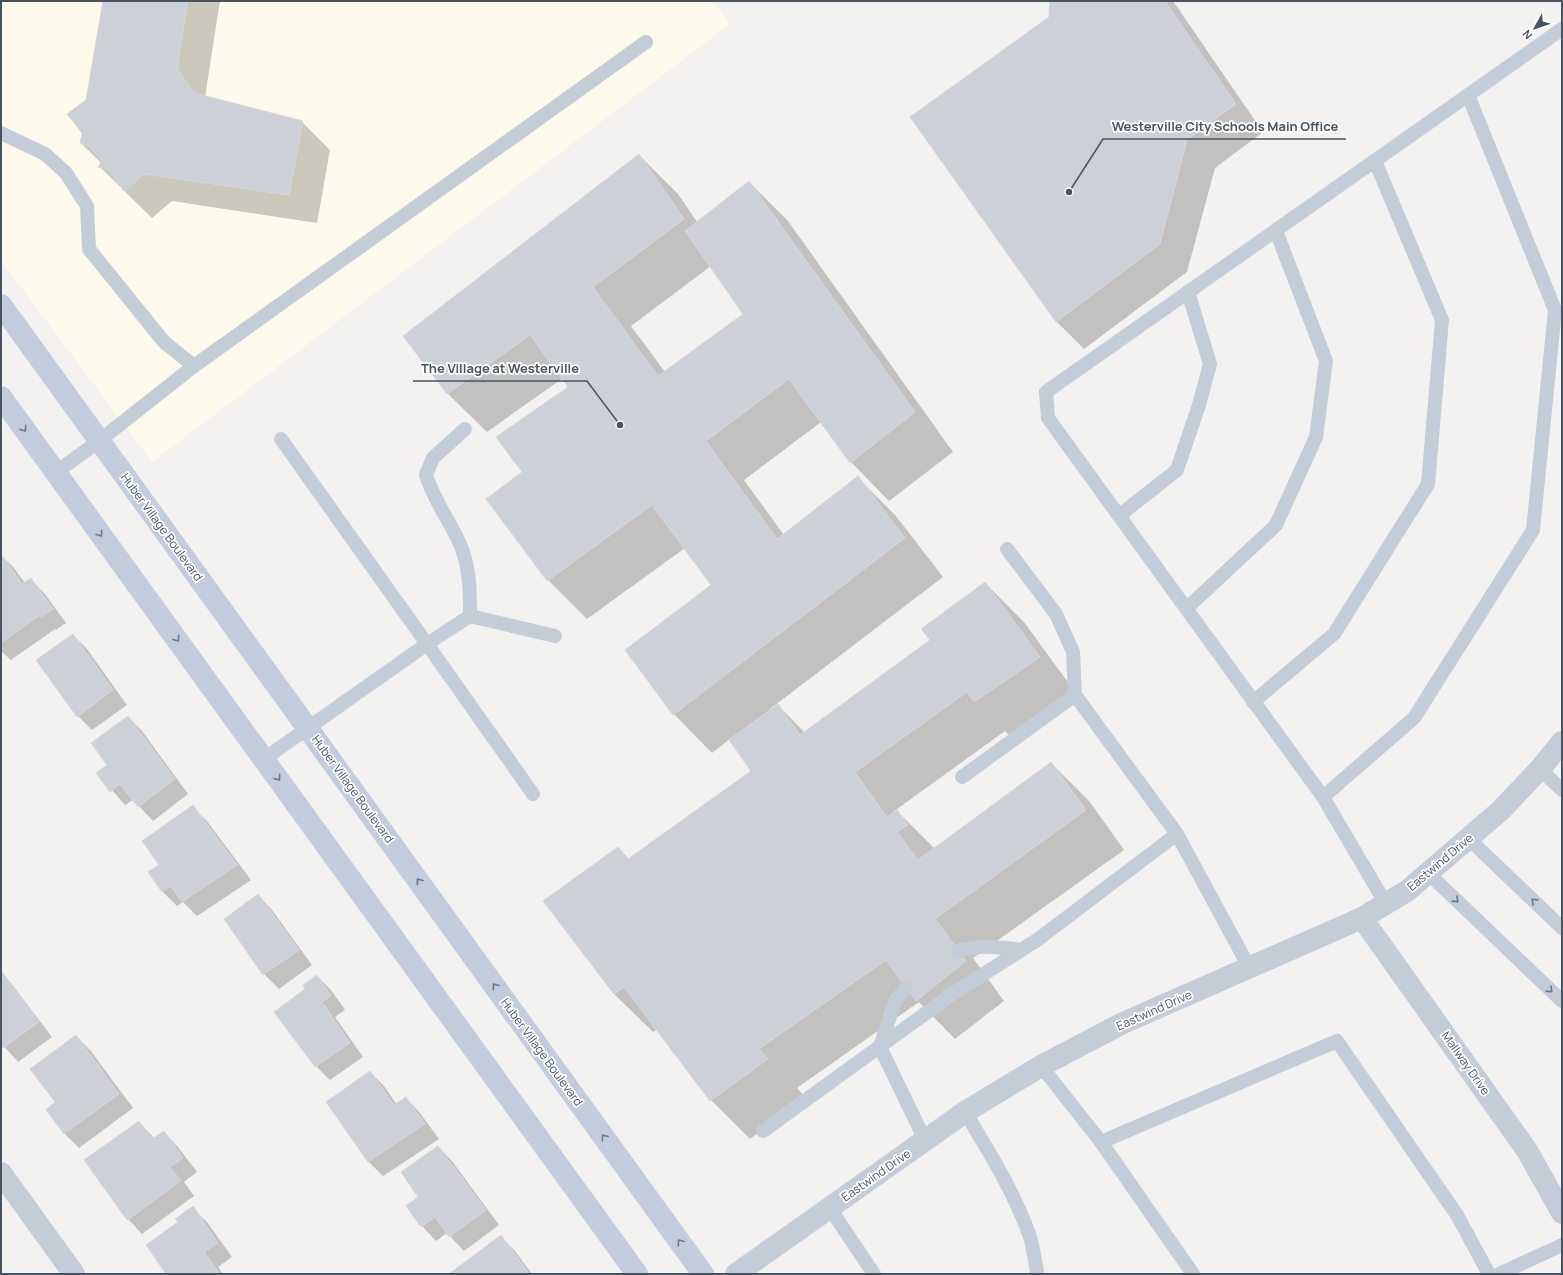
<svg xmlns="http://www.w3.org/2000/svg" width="1563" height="1275" viewBox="0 0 1563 1275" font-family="Manrope,sans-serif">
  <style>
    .commercial { fill: #fefaeb }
    .shadow { fill: #0003; fill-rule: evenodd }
    .building { fill: #cdd0d7; stroke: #d5d7dd }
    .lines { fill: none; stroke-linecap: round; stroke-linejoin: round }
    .lane { stroke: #c4ccd7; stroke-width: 14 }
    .street { stroke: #c4ccd7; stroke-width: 22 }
    .secondary { stroke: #c3ccdc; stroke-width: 22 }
    .oneway { stroke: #6c7786 }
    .oneway2 { stroke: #6c7784 }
    .labels { text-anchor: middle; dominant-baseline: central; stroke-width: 3.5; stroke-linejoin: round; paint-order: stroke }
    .street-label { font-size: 12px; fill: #475361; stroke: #fff }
    .leader { fill: none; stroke: #475361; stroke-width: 1.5 }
    .callout-dot { fill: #475361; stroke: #fff; stroke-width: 1.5 }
    .callout-label { font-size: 13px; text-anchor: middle; font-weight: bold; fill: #475361; stroke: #fff; stroke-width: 3.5; stroke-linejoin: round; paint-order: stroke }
  </style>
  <rect width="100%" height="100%" fill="#f4f2f1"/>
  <polygon class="commercial" points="1,1 712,1 730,24 152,462 1,260"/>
  <g class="shadow">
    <polygon points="104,1 220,1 205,97 302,122 330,150 317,223 172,201 152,218 100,167 102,164 81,143"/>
    <polygon points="1051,1 1173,1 1263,132 1215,168 1187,272 1084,349 1056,321 1050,18"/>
    <path d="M639,155L678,194L697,222L749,182L788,221L953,452L889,501L851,462L821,422L744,480L784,535L858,478L896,516L943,577L770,709L771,710L778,705L805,733L932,640L985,583L1024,622L1078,696L1014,740L1005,731L893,812L894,814L897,811L935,849L1051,763L1090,802L1124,850L973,958L1004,1001L955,1039L919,1002L797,1088L806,1098L750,1139L711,1100L658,1029L653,1032L614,994L618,848L629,859L752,771L730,739L712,753L674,714L713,586L685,548L587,619L548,580L488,499L523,472L569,387L563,378L487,432L448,394L405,336ZM711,266L744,315L665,372L631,326Z"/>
    <polygon points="1,555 14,568 25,583 31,580 45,594 66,623 56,630 55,629 11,660 1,651"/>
    <polygon points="73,635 87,649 127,705 92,730 78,716"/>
    <polygon points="128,717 142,731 188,794 153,821 133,800 125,805 97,773 109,765"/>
    <polygon points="192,807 207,821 251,880 197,916 183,902 177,906 163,892 150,872 160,865"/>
    <polygon points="258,895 272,910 312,965 279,989 264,974 225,919"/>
    <polygon points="1,970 52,1037 18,1062 1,1043"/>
    <polygon points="317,976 331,990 345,1010 335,1017 363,1057 330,1080 316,1066 307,989"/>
    <polygon points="76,1036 90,1050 133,1108 79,1148 65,1134 47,1110 56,1103"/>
    <polygon points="370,1072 384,1086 397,1105 406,1098 420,1113 439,1139 383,1176 369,1162 327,1102"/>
    <polygon points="139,1122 155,1139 164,1132 178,1147 197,1172 184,1182 194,1196 142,1234 128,1219 85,1161"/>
    <polygon points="438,1147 452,1161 499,1225 464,1251 447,1233 436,1241 422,1226 408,1206 420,1198"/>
    <polygon points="192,1208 207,1222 232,1257 218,1267 223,1274 167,1274 179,1222"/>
    <polygon points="501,1237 515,1251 532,1274 450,1274"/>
  </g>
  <g class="building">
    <polygon points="103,1 188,1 177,68 194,93 303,121 289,195 144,174 124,191 109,170 98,167 102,161 89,146 80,143 82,133 67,114 86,100"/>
    <polygon points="1050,1 1165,1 1236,104 1187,140 1160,244 1056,322 910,117 1049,17"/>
    <polygon points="639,154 684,219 593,287 658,376 743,314 685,231 749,181 915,412 850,463 789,379 706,441 777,539 858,476 905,538 673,715 625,650 711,585 652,505 547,581 486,499 522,472 496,437 568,387 530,335 447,394 403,336"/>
    <polygon points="1,554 22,584 31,578 53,609 41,617 40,615 1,643"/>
    <polygon points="985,582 1040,657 974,702 967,692 855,772 887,817 897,810 908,825 897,832 918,860 1051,762 1086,810 935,919 966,961 916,1001 886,960 759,1049 768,1059 710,1101 624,987 614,994 543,901 618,847 628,859 751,771 729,740 778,704 800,735 930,640 921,629"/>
    <polygon points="73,634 113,690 77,717 36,660"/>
    <polygon points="128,716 175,779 138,807 120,784 110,792 96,773 107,765 91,743"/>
    <polygon points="193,805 237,865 182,902 171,886 162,892 148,872 159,865 142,841"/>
    <polygon points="258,894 299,950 263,975 224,919"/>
    <polygon points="1,971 39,1022 3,1048 1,1045"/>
    <polygon points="317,975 331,996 322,1002 350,1043 315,1067 274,1012 305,989 303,985"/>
    <polygon points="76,1035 119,1094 64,1134 46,1110 55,1102 30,1069"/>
    <polygon points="370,1071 394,1105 406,1097 425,1124 368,1162 326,1102"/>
    <polygon points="139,1121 152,1139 164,1131 183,1158 170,1167 181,1181 127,1220 84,1160"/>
    <polygon points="438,1146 486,1210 449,1237 435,1217 421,1227 406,1206 418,1197 401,1172"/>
    <polygon points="193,1206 218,1243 204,1252 220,1274 166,1274 146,1245 178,1222 175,1219"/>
    <polygon points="501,1235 529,1274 449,1274"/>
  </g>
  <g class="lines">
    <g class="lane">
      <polyline points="1,133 45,154 66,173 87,206 89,249 164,342 194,366 646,42"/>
      <path d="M465,429L433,458L426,475C434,502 452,523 462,549C470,571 470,593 470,616"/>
      <polyline points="281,439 427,644 470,616 555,636"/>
      <polyline points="55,473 99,441 194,366"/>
      <polyline points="1120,515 1177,470 1199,405 1210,364 1188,292"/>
      <polyline points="1007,549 1056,614 1073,652 1075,695 1177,834 1249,967"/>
      <polyline points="1187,608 1276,525 1316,437 1326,361 1276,231"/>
      <polyline points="1253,702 1334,634 1428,484 1442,320 1375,161"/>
      <polyline points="264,759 427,644 533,794"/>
      <polyline points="1540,769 1562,790"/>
      <polyline points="962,777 1075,695"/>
      <polyline points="1323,797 1414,718 1533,530 1555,310 1468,95"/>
      <polyline points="1469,839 1562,928"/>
      <polyline points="1428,873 1562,1001"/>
      <polyline points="1386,904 1323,797 1048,418 1046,392 1562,29"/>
      <path d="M958,951C981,944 998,947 1022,950"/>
      <polyline points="906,988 895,1001 880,1047 925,1140"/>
      <polyline points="1041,1066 1101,1142 1337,1041 1457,1215 1489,1274"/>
      <path d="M965,1112C989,1152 1013,1190 1029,1234C1033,1245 1034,1258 1037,1270L1036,1274"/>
      <polyline points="763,1131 951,995 1037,940 1177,834"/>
      <polyline points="1101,1142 1193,1274"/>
      <polyline points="829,1207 874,1274"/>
      <polyline points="1499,1274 1562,1245"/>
    </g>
    <g class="street">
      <polyline points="1362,918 1528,1152 1562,1213"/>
      <polyline points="1,1173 74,1274"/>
      <polyline points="736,1274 965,1112 1041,1066 1123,1023 1362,918 1407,891 1500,811 1540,769 1562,742"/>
    </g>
    <g class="secondary">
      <polyline points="1,305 703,1274"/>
      <polyline points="1,397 637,1274"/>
    </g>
  </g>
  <defs><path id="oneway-chevron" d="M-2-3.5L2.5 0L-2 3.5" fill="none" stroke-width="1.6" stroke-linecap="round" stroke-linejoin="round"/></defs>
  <g class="oneway">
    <use href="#oneway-chevron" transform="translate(24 429) rotate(54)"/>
    <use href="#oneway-chevron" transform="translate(100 534) rotate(54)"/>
    <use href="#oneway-chevron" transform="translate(177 639) rotate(54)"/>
    <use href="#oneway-chevron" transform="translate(278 778) rotate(54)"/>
    <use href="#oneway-chevron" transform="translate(419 881) rotate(-126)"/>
    <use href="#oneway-chevron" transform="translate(495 986) rotate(-126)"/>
    <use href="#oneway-chevron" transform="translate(604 1137) rotate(-126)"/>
    <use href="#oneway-chevron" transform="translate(680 1242) rotate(-126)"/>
  </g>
  <g class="oneway2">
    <use href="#oneway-chevron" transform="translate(1456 900) rotate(44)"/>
    <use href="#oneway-chevron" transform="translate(1534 901) rotate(-136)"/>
    <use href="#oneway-chevron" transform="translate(1550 990) rotate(44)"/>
  </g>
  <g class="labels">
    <g class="street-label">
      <text transform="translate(162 527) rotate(54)">Huber Village Boulevard</text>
      <text transform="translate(353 789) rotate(54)">Huber Village Boulevard</text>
      <text transform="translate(1440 862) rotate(-40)">Eastwind Drive</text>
      <text transform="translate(1154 1010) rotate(-24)">Eastwind Drive</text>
      <text transform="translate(542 1052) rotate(54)">Huber Village Boulevard</text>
      <text transform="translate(1466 1063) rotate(55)">Mallway Drive</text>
      <text transform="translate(876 1175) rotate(-35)">Eastwind Drive</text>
    </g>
  </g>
  <path class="leader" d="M1069 192L1103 139H1346M620 425L587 381H413"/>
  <g class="callout-dot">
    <circle cx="1069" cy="192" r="4"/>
    <circle cx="620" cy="425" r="4"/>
  </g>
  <g class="callout-label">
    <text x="1225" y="131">Westerville City Schools Main Office</text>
    <text x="500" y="373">The Village at Westerville</text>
  </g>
  <rect width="1563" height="1275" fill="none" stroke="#475361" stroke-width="4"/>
  <g transform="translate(1535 28) rotate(230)" stroke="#ffffff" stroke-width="3" paint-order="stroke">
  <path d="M0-3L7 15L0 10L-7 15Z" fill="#475361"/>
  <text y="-6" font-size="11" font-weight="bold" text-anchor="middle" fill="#475361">N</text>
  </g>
</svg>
